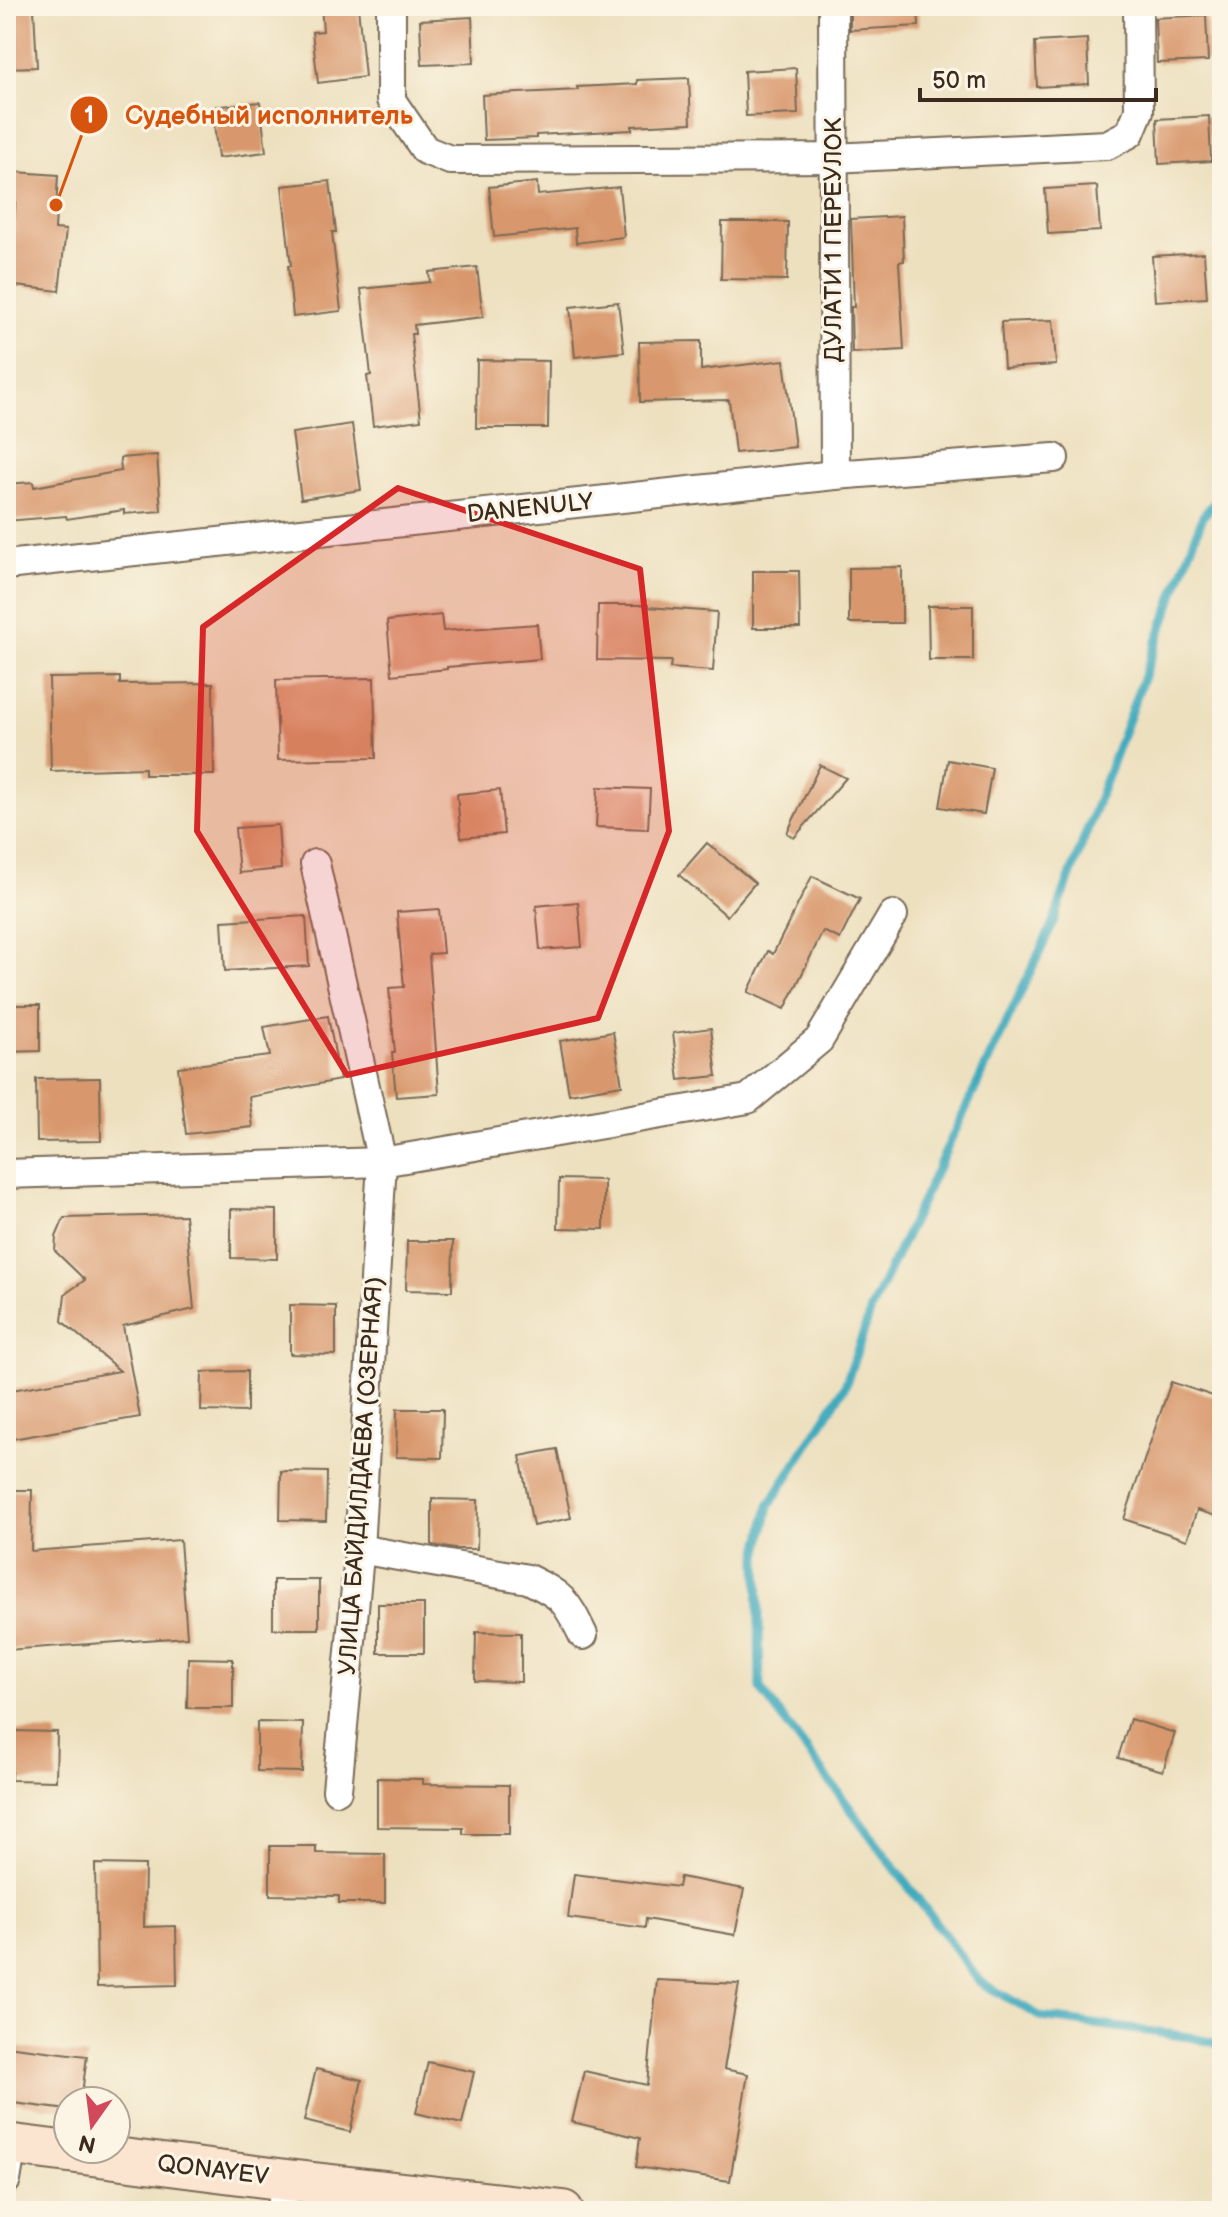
<svg xmlns="http://www.w3.org/2000/svg" width="1228" height="2217" viewBox="0 0 1228 2217" font-family="'Balsamiq Sans',sans-serif">
  <style>
    .lines { fill: none; stroke-linecap: round; stroke-linejoin: round }
    .stream { stroke: #3faabe; stroke-width: 9 }
    .building { fill: #d8976c }
    .minor-casing { stroke: #796a56; stroke-width: 32 }
    .secondary-casing { stroke: #796a56; stroke-width: 44 }
    .minor { stroke: #fff; stroke-width: 28 }
    .secondary { stroke: #fce5d0; stroke-width: 40 }
    .marked { fill: #d62828; fill-opacity: 0.2; stroke: #d62828; stroke-width: 6; stroke-linejoin: round }
    .labels { text-anchor: middle; dominant-baseline: central; stroke-width: 6; stroke-linejoin: round; paint-order: stroke }
    .street-label { font-size: 24px; fill: #3b2a1e; stroke: #fcf5e5 }
    .leader { fill: none; stroke: #d7540e; stroke-width: 3 }
    .callout-dot { fill: #d7540e; stroke: #fcf5e5; stroke-width: 3 }
    .mark-label { font-size: 24px; text-anchor: middle; font-weight: bold; fill: #fff }
    .callout-label { font-size: 26px; text-anchor: middle; font-weight: bold; fill: #d7540e; stroke: #fcf5e5; stroke-width: 6; stroke-linejoin: round; paint-order: stroke }
  </style>
  <rect width="100%" height="100%" fill="#fcf5e5"/>
  <filter id="ink" filterUnits="userSpaceOnUse"><feTurbulence type="fractalNoise" baseFrequency=".0125" numOctaves="2"/><feDisplacementMap in="SourceGraphic" scale="16" xChannelSelector="R" yChannelSelector="G"/><feConvolveMatrix kernelMatrix="1 2 1 2 8 2 1 2 1" color-interpolation-filters="sRGB"/></filter>
  <filter id="wash" filterUnits="userSpaceOnUse"><feTurbulence type="fractalNoise" baseFrequency=".006" numOctaves="4" result="noise"/><feDisplacementMap in="SourceGraphic" scale="32" xChannelSelector="R" yChannelSelector="G"/><feGaussianBlur stdDeviation="1.8" result="paint"/><feColorMatrix in="noise" values="0 0 0 0 0 0 0 0 0 0 0 0 0 0 0 0 0 1.4 0 .05"/><feComposite in="paint" operator="in"/></filter>
  <g filter="url(#wash)">
    <rect width="100%" height="100%" fill="#ede0bf"/>
    <g class="lines">
      <polyline class="stream" points="1222,494 1203,516 1051,928 872,1307 845,1386 769,1506 758,1556 760,1688 980,1982 1041,2017 1190,2037 1222,2045"/>
    </g>
    <g id="blocks">
      <g class="building">
        <polygon points="321,6 358,6 365,77 318,83 312,32 323,31"/>
        <polygon points="850,6 918,6 919,26 850,30"/>
        <polygon points="34,9 37,67 6,68 6,10"/>
        <polygon points="1206,15 1208,61 1157,63 1155,18"/>
        <polygon points="472,17 474,63 422,65 420,20"/>
        <polygon points="1087,39 1089,84 1037,87 1035,42"/>
        <polygon points="796,68 798,114 746,116 744,71"/>
        <polygon points="689,78 691,123 632,126 632,130 536,135 536,138 484,140 482,95 578,90 577,87 637,84 637,80"/>
        <polygon points="260,102 266,152 218,158 212,107"/>
        <polygon points="1209,116 1211,161 1159,164 1157,119"/>
        <polygon points="16,172 58,175 55,229 66,230 59,291 7,285 15,210"/>
        <polygon points="330,181 336,232 332,232 341,311 293,317 288,266 291,266 282,186"/>
        <polygon points="537,182 538,195 619,187 624,237 576,243 575,228 494,237 489,187"/>
        <polygon points="1097,186 1100,231 1048,234 1045,189"/>
        <polygon points="902,216 904,261 899,262 904,350 852,353 851,307 854,307 851,219"/>
        <polygon points="722,222 788,222 787,280 721,279"/>
        <polygon points="1204,253 1207,298 1155,301 1152,256"/>
        <polygon points="477,267 483,317 414,325 415,334 411,334 421,420 373,426 367,376 371,375 361,289 430,282 429,272"/>
        <polygon points="618,302 624,352 575,357 570,307"/>
        <polygon points="1053,320 1056,365 1004,368 1001,322"/>
        <polygon points="701,341 701,370 784,360 795,447 735,453 729,400 640,402 639,342"/>
        <polygon points="477,360 549,361 548,428 476,428"/>
        <polygon points="352,424 361,490 301,499 292,433"/>
        <polygon points="157,455 161,511 124,514 124,510 67,519 66,516 6,521 6,484 33,482 34,487 121,471 120,458"/>
        <polygon points="902,567 902,623 849,623 849,568"/>
        <polygon points="753,571 799,571 800,628 753,628"/>
        <polygon points="598,605 648,605 648,607 717,612 713,671 670,668 671,661 597,660"/>
        <polygon points="928,606 973,606 973,660 929,660"/>
        <polygon points="441,615 443,631 537,624 540,659 447,667 447,669 392,675 387,621"/>
        <polygon points="120,677 120,684 213,683 214,775 145,775 145,768 51,771 49,678"/>
        <polygon points="374,678 376,758 278,760 276,680"/>
        <polygon points="948,760 992,768 984,814 940,807"/>
        <polygon points="820,765 846,778 794,838 787,833"/>
        <polygon points="598,787 650,789 648,829 596,827"/>
        <polygon points="500,790 504,834 461,838 457,794"/>
        <polygon points="278,825 281,869 239,873 235,828"/>
        <polygon points="707,843 755,883 727,916 679,875"/>
        <polygon points="812,876 860,899 840,939 823,931 785,1009 748,992 768,951 773,954"/>
        <polygon points="578,902 582,947 540,950 536,906"/>
        <polygon points="439,909 443,953 429,954 439,1094 396,1097 392,1053 395,1053 389,988 404,987 397,912"/>
        <polygon points="306,916 309,966 225,971 222,921"/>
        <polygon points="6,1005 40,1005 40,1051 6,1052"/>
        <polygon points="328,1016 340,1080 249,1097 253,1127 186,1134 178,1067 270,1056 264,1027"/>
        <polygon points="711,1028 717,1076 679,1080 673,1033"/>
        <polygon points="613,1032 622,1085 569,1094 560,1041"/>
        <polygon points="100,1078 101,1141 37,1142 36,1079"/>
        <polygon points="559,1179 604,1180 604,1229 558,1228"/>
        <polygon points="231,1209 277,1210 277,1259 231,1258"/>
        <polygon points="185,1215 194,1309 123,1326 140,1417 6,1440 6,1391 120,1371 62,1321 65,1294 85,1280 55,1251 56,1237 64,1218"/>
        <polygon points="407,1241 453,1241 452,1291 406,1290"/>
        <polygon points="290,1305 336,1306 336,1355 290,1354"/>
        <polygon points="247,1371 247,1412 201,1411 202,1372"/>
        <polygon points="1171,1382 1222,1399 1222,1518 1197,1510 1187,1540 1124,1519"/>
        <polygon points="397,1409 443,1409 442,1458 396,1457"/>
        <polygon points="557,1449 571,1518 533,1526 520,1456"/>
        <polygon points="281,1471 327,1472 326,1521 280,1520"/>
        <polygon points="6,1490 32,1490 31,1551 180,1540 187,1637 6,1650"/>
        <polygon points="432,1499 478,1500 477,1549 454,1549 432,1545"/>
        <rect x="273" y="1580" width="46" height="49"/>
        <rect x="378" y="1604" width="46" height="49"/>
        <polygon points="476,1632 521,1633 521,1682 475,1681"/>
        <polygon points="188,1658 233,1659 233,1708 187,1708"/>
        <polygon points="1130,1719 1175,1733 1163,1771 1118,1758"/>
        <polygon points="257,1722 303,1723 302,1772 257,1771"/>
        <polygon points="12,1731 57,1732 56,1781 11,1780"/>
        <polygon points="377,1778 423,1779 423,1784 509,1785 509,1834 463,1834 463,1828 377,1827"/>
        <polygon points="270,1846 316,1846 316,1853 385,1854 385,1903 339,1903 339,1896 270,1895"/>
        <polygon points="95,1864 145,1865 144,1927 176,1926 177,1985 97,1987"/>
        <polygon points="574,1874 678,1887 680,1877 744,1889 735,1935 646,1919 645,1928 568,1918"/>
        <polygon points="657,1980 739,1984 724,2069 748,2074 730,2181 636,2167 640,2138 572,2122 584,2071 647,2085"/>
        <polygon points="6,2046 87,2056 81,2101 68,2101 68,2110 6,2102"/>
        <polygon points="428,2062 474,2072 462,2124 416,2113"/>
        <polygon points="316,2069 362,2080 350,2132 304,2121"/>
      </g>
    </g>
  </g>
  <g filter="url(#ink)">
    <use href="#blocks" fill-opacity="0" stroke="#796a56" stroke-width="2"/>
    <g class="lines">
      <g class="minor-casing">
        <g id="minor">
          <polyline points="391,6 391,100 425,150 450,160 832,158 1107,145 1130,133 1139,111 1138,6"/>
          <polyline points="833,6 835,475"/>
          <polyline points="6,565 835,475 1054,458"/>
          <polyline points="315,864 382,1162 358,1566 337,1790"/>
          <polyline points="6,1174 382,1162 748,1099 819,1040 893,915"/>
          <path d="M359,1549L528,1579C563,1596 566,1600 583,1635"/>
          <polyline points="6,2180 12,2145"/>
          <polyline points="281,2211 287,2180"/>
        </g>
      </g>
      <g class="secondary-casing">
        <polyline id="secondary" points="6,2144 287,2180 563,2211"/>
      </g>
      <use href="#minor" class="minor"/>
      <use href="#secondary" class="secondary"/>
    </g>
  </g>
  <path class="marked" d="M398,488L640,569L669,831L598,1018L347,1075L197,831L203,627Z"/>
  <g class="labels">
    <g class="street-label">
      <text transform="translate(833 240) rotate(-90)">ДУЛАТИ 1 ПЕРЕУЛОК</text>
      <text transform="translate(530 508) rotate(-6)">DANENULY</text>
      <text transform="translate(361 1476) rotate(-86)">УЛИЦА БАЙДИЛДАЕВА (ОЗЕРНАЯ)</text>
      <text transform="translate(213 2170) rotate(7)">QONAYEV</text>
    </g>
  </g>
  <path class="leader" d="M56 205L89 115"/>
  <g class="callout-dot">
    <circle cx="56" cy="205" r="8"/>
    <circle cx="89" cy="115" r="20"/>
  </g>
  <g class="mark-label">
    <text x="89" y="123">1</text>
  </g>
  <g class="callout-label">
    <text x="269" y="124">Судебный исполнитель</text>
  </g>
  <rect width="1228" height="2217" fill="none" stroke="#fcf5e5" stroke-width="32"/>
  <g transform="translate(92 2125) rotate(194)"><circle r="38" fill="#fcf5e5" stroke="#afa495" stroke-width="2"/>
  <path d="M0-6L14 30L0 20L-14 30Z" fill="#d1495b"/>
  <text y="-12" font-size="22" font-weight="bold" text-anchor="middle" fill="#3b2a1e">N</text>
  </g>
  <path d="M920 88v12h236v-12" fill="none" stroke="#3b2a1e" stroke-width="4"/>
  <text x="932" y="88" font-size="24" fill="#3b2a1e" stroke="#fcf5e5" stroke-width="6" paint-order="stroke">50 m</text>
</svg>
